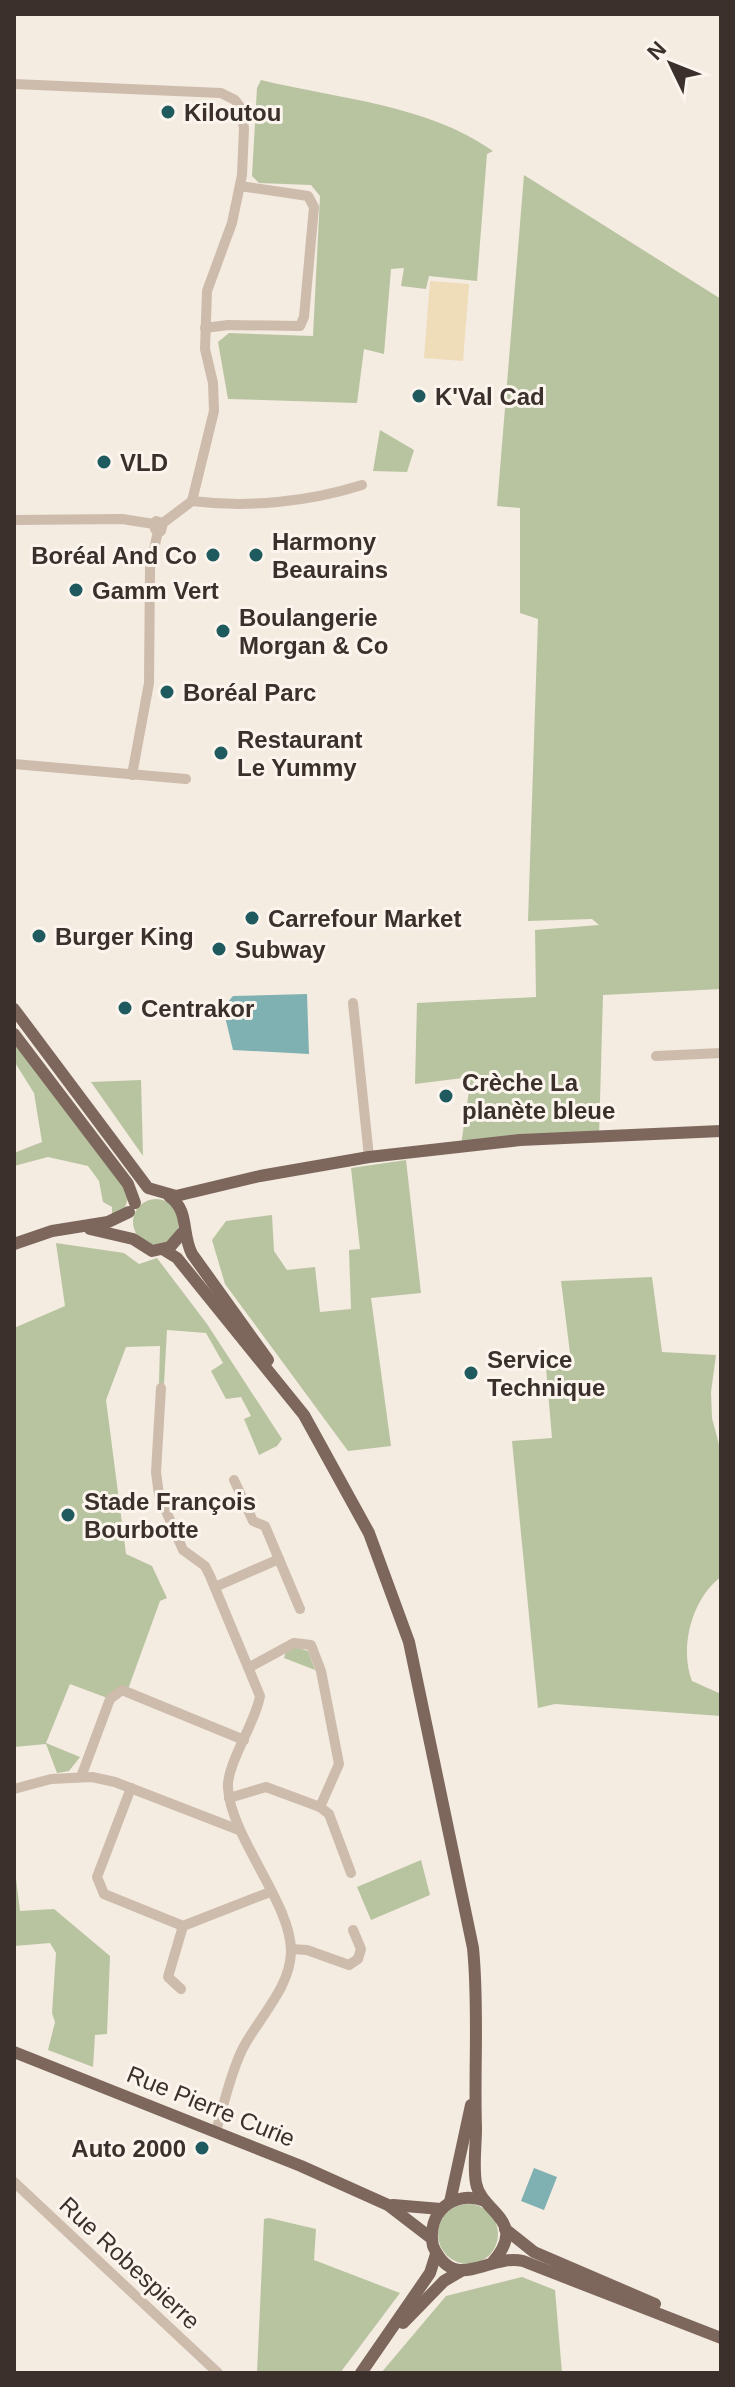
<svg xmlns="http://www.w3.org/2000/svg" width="735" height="2387" viewBox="0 0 735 2387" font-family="Arial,sans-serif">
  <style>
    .green { fill: #b8c4a0 }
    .sand { fill: #efdcb8 }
    .water { fill: #7fb0b2 }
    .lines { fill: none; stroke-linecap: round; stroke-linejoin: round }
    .minor { stroke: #cdbbac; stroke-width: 10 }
    .major { stroke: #7d675c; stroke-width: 12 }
    .poi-dot { fill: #1f5a5e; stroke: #fbf5ee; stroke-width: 3 }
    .labels { text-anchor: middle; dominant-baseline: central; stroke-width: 6; stroke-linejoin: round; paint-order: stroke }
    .poi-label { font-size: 24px; font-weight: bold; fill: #3b302b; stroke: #fbf5ee; text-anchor: start }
    .street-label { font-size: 24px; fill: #3b302b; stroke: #fbf5ee }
  </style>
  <rect width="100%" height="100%" fill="#f4ebe1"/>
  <g class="green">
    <path d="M261,80C338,99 426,104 493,151L487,154L477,281L429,276L426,289L401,286L404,268L391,269L384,354L364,349L357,403L228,399L218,342L229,333L313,336L320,196L311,185L259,183L252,176L257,88Z"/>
    <polygon points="524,175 721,299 721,989 603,995 599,1136 461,1145 471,1077 415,1084 417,1003 536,997 535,930 599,925 592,919 528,921 538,619 520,613 520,508 497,506"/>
    <polygon points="380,430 414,450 407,472 373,471"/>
    <polygon points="14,1042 123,1183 129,1196 124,1210 112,1217 112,1207 103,1202 99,1181 88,1166 48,1157 14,1166 14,1153 42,1142 34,1093 14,1061"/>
    <polygon points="141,1080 143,1156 91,1082"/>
    <polygon points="406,1160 421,1293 371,1298 391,1446 348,1451 225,1284 212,1240 226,1221 272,1215 274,1251 287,1270 315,1267 320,1312 351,1309 349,1250 360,1249 351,1168"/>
    <circle cx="156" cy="1222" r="23"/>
    <polygon points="56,1243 124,1253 139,1264 157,1258 207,1324 282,1439 277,1446 259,1455 244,1419 251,1416 241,1397 226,1399 211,1371 223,1363 206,1333 167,1330 164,1384 159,1383 160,1346 126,1347 106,1400 126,1554 152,1566 167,1598 160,1601 127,1692 110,1699 70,1684 46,1743 80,1757 69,1771 57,1773 46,1744 14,1747 14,1328 65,1306"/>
    <path d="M652,1277L662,1352L716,1355L711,1392L712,1418L721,1452V1577C692,1598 679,1648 692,1681L721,1694V1716L555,1704L538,1708L512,1441L552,1438L545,1356L570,1353L561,1281Z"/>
    <polygon points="295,1647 308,1651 315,1670 284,1658 286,1651"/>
    <polygon points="421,1860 430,1895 371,1920 357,1887"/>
    <polygon points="14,1862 20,1911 54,1909 110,1956 107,2034 95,2035 93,2067 48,2050 55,2022 52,2013 56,1953 50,1943 14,1946"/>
    <circle cx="468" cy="2234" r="30"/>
    <polygon points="269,2218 316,2229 314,2260 400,2293 340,2373 257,2373 264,2219"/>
    <polygon points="522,2277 555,2290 562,2373 381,2373 446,2296"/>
  </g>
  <polygon class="sand" points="430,281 469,284 463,361 424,358"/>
  <g class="water">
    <polygon points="307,994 309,1054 233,1050 223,1008 233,996"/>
    <polygon points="534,2168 557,2177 544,2210 521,2201"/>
  </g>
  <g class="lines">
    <g class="minor">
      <polyline points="14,84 221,93 235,100 241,108 244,129 242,175 232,223 207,291 205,349 213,383 214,411 192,501"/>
      <polyline points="205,328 228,325 300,326 304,317 314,207 308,196 240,186"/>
      <polyline points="14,520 122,519 154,524"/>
      <path d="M163,523L156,521L155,529L161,531L163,523L192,501C248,508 308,502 362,485"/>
      <polyline points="14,764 186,779"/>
      <polyline points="132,775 149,683 150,568 158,531"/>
      <polyline points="353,1003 369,1157"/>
      <polyline points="656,1056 721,1053"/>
      <path d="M161,1388L156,1472L159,1495L183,1550L205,1566L210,1576L260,1696C256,1722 226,1765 228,1788C231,1838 292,1904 291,1952C290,1989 258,2018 242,2050C230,2075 224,2104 216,2131"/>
      <polyline points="234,1480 253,1521 265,1526 300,1609"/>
      <polyline points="215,1587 279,1559"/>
      <polyline points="250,1667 294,1643 311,1645 321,1671 339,1764 320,1807"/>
      <polyline points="81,1777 110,1699 122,1690 244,1740"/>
      <polyline points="131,1788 97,1877 104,1894 183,1926 270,1892"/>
      <polyline points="14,1789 51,1779 92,1777 115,1782 239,1830"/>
      <polyline points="229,1798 266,1787 320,1807 329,1814 351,1873"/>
      <polyline points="291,1949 307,1950 349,1965 358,1959 361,1949 353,1930"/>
      <polyline points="181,1989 168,1977 183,1926"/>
      <polyline points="14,2182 218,2373"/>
    </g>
    <g class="major">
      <polyline points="14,1009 148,1188 176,1196 260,1176 369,1157 520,1140 721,1131"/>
      <polyline points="14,1034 128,1184 135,1203"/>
      <path d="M169,1196C190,1211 181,1233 192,1254L268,1360"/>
      <polyline points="90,1229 133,1239 152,1251 170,1247 183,1232"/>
      <polyline points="14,1244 52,1231 108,1222 129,1212"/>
      <path d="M164,1250L177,1258L304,1415L369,1533L409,1642L473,1948C479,2008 474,2068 476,2128C476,2146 473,2166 476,2183C481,2213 530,2220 492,2263"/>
      <polyline points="14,2052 301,2166 388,2205 431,2238"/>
      <path d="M485,2201C453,2189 426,2213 433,2246C455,2295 489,2253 523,2261L721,2338"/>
      <polyline points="450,2202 471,2105"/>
      <polyline points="393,2205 441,2209"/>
      <polyline points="505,2229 534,2252 655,2304"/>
      <polyline points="403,2323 444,2281 461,2271"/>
      <polyline points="361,2373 430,2273 436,2254"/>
    </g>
  </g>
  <g class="poi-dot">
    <circle cx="168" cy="112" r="8"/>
    <circle cx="419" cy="396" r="8"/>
    <circle cx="104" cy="462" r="8"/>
    <circle cx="213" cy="555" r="8"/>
    <circle cx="256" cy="555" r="8"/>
    <circle cx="76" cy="590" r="8"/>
    <circle cx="223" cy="631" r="8"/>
    <circle cx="167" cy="692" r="8"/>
    <circle cx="221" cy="753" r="8"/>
    <circle cx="252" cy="918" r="8"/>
    <circle cx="39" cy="936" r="8"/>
    <circle cx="219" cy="949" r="8"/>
    <circle cx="125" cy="1008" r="8"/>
    <circle cx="446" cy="1096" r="8"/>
    <circle cx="471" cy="1373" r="8"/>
    <circle cx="68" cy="1515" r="8"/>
    <circle cx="202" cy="2148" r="8"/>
  </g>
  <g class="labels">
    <g class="poi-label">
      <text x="184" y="112">Kiloutou</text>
      <text x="435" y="396">K'Val Cad</text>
      <text x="120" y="462">VLD</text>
      <text x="272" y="541">Harmony<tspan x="272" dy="28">Beaurains</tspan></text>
      <text x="197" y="555" text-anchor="end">Boréal And Co</text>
      <text x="92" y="590">Gamm Vert</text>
      <text x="239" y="617">Boulangerie<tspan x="239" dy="28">Morgan &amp; Co</tspan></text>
      <text x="183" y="692">Boréal Parc</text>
      <text x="237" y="739">Restaurant<tspan x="237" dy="28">Le Yummy</tspan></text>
      <text x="268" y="918">Carrefour Market</text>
      <text x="55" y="936">Burger King</text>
      <text x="235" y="949">Subway</text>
      <text x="141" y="1008">Centrakor</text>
      <text x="462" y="1082">Crèche La<tspan x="462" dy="28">planète bleue</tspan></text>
      <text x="487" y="1359">Service<tspan x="487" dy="28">Technique</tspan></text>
      <text x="84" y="1501">Stade François<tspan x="84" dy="28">Bourbotte</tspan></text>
      <text x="186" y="2148" text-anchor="end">Auto 2000</text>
    </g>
    <g class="street-label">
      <text transform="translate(211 2106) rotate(22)">Rue Pierre Curie</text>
      <text transform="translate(130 2263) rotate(43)">Rue Robespierre</text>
    </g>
  </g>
  <rect width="735" height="2387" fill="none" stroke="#3b302b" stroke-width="32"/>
  <g transform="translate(671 64) rotate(313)" stroke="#fbf5ee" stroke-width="6" paint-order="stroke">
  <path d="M0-6L14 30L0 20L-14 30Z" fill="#3b302b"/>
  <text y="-12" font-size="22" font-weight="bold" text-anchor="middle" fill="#3b302b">N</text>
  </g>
</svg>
